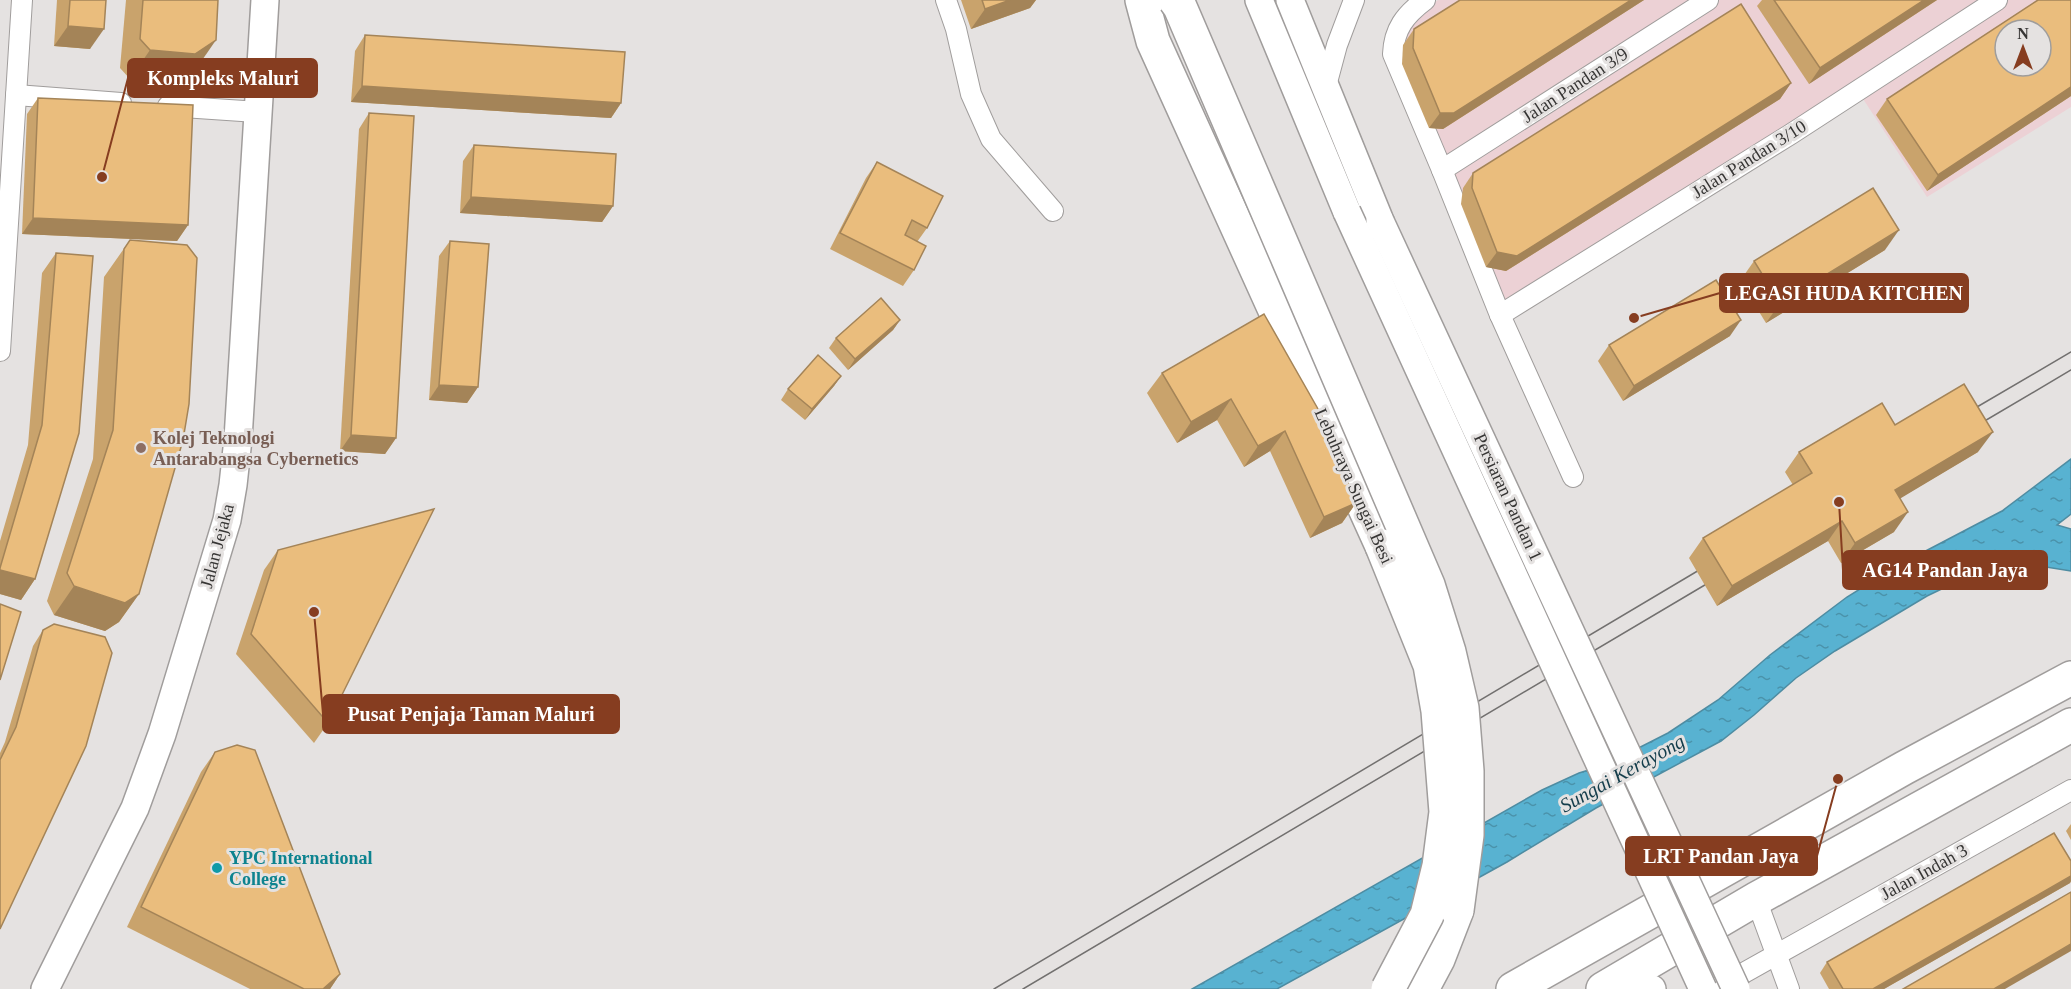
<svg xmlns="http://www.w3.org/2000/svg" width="2071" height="989" viewBox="0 0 2071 989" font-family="Georgia,serif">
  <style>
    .commercial { fill: #ecd1d5; fill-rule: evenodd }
    .water { fill: url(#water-ripples); stroke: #4e8ca2; stroke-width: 1.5 }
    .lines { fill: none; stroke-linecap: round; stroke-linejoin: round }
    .street-casing { stroke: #a09d9c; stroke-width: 22 }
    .secondary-casing { stroke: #a09d9c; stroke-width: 30 }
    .highway-casing { stroke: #a09d9c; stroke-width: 36 }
    .street { stroke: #fff; stroke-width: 20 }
    .secondary { stroke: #fff; stroke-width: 27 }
    .highway { stroke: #fff; stroke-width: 33 }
    .tram { stroke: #72706f; stroke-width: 1.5 }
    .secondary-bridge-casing { stroke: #a09d9c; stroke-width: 30; stroke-linecap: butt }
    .highway-bridge-casing { stroke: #a09d9c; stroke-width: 36; stroke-linecap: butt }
    .secondary-bridge { stroke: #fff; stroke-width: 27 }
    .highway-bridge { stroke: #fff; stroke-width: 33 }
    .wall { fill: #c9a36c }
    .shaded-wall { fill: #a48458 }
    .building { fill: #eabd7d; stroke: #a48458; stroke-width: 1.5; fill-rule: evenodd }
    .education-dot { fill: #8d6e63; stroke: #e5e2e1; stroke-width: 2 }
    .culture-dot { fill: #0f9aa8; stroke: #e5e2e1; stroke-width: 2 }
    .labels { text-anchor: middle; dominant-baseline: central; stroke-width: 6; stroke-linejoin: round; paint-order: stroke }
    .street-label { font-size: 18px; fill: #363534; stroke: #e5e2e1 }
    .education-label { font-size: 18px; font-weight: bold; fill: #785e54; stroke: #e5e2e1; text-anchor: start }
    .culture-label { font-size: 18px; font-weight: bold; fill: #0d838f; stroke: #e5e2e1; text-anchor: start }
    .water-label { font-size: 20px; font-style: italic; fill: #143d4b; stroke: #e5e2e1 }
    .leader { fill: none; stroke: #863d20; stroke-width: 2 }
    .callout-dot { fill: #863d20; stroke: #e5e2e1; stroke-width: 2 }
    .callout { fill: #863d20; stroke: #863d20; stroke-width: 2 }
    .callout-label { font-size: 20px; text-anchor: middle; font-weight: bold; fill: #fff }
  </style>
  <defs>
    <pattern id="water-ripples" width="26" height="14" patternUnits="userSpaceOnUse" patternTransform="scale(1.5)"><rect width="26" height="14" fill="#58b2d1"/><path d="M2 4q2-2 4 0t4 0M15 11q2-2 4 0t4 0" fill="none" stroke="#4a92aa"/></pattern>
  </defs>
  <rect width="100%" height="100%" fill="#e5e2e1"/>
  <path class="commercial" d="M1438,0H2071V107L1927,197L1854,85L1504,302L1443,155L1401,41L1418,15ZM2005,30H2041V66H2005Z"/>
  <polygon class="water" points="2071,459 2071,514 2057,525 2071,529 2071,571 2002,560 1927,596 1835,651 1796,678 1754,715 1721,741 1596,808 1507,862 1277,989 1192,989 1542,790 1579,773 1605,765 1668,733 1718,700 1770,655 1847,597 1897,566 2002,511"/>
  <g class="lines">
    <g class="street-casing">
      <g id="street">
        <polyline points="946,0 956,29 971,94 991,139 1053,211"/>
        <path d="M1425,0C1405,15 1394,29 1393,54L1442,170L1500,315L1573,477"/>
        <polyline points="1326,86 1337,45 1354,0"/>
        <polyline points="16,95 121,103"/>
        <polyline points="168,106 258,112"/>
        <polyline points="1442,170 1708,0"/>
        <polyline points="1500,315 1791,134 1997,0"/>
        <polyline points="0,351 22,0"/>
        <polyline points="1756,899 1789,989"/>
        <polyline points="1715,989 2071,790"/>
      </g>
    </g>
    <g class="secondary-casing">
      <g id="secondary">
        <polyline points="1259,0 1347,212"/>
        <polyline points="1290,0 1380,221"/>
        <polyline points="1612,984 1639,985 1652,989"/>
        <polyline points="45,989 135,808 162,734 227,520 233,485 238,439 265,0"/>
      </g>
    </g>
    <g class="highway-casing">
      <g id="highway">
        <polyline points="1142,0 1153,41 1382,546"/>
        <polyline points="1422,989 1438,959 1457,910"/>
        <polyline points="1513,989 1904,768 2071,678"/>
        <polyline points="1603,989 1756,899 2071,725"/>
      </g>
    </g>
    <use href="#street" class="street"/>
    <use href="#secondary" class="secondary"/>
    <use href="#highway" class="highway"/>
    <g class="tram">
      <polyline points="1965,414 2071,352"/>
      <polyline points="1971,429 2071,370"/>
      <polyline points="994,989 1711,563"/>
      <polyline points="1023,989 1720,576"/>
    </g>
    <g class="secondary-bridge-casing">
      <g id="secondary-bridge">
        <polyline points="1347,212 1703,989"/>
        <polyline points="1380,221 1736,989"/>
      </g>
    </g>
    <g class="highway-bridge-casing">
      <g id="highway-bridge">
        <polyline points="1175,0 1180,7 1428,585 1449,652 1462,708 1467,771 1467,835 1457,910"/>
        <polyline points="1382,546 1430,665 1438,711 1446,812 1439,866 1427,915 1388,989"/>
      </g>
    </g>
    <use href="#secondary-bridge" class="secondary-bridge"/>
    <use href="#highway-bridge" class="highway-bridge"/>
  </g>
  <g class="wall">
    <polygon points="57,0 106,0 90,49 54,46"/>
    <polygon points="126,0 218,0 196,69 175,83 130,79 120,68"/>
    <polygon points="961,0 1036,0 1030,8 971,29"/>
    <polygon points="1460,0 1644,0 1443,129 1429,128 1402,64 1403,45 1414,29"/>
    <polygon points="1762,0 1937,0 1809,84 1757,6"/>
    <polygon points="2071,0 2071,96 1927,191 1876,115 1887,99"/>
    <polygon points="365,35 621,103 611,118 351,102 355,51"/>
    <polygon points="1791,83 1780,99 1506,271 1486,267 1461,204 1463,188 1473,173"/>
    <polygon points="38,98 188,225 177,241 22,234 27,114"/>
    <polygon points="369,113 396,438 385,454 340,451 359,129"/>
    <polygon points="474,145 613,206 602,222 460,213 463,161"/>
    <polygon points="877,162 927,228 917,242 914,270 903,286 830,249 866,178"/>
    <polygon points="130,240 139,594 119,622 105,631 54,615 47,601 93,459 104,277"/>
    <polygon points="450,241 478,387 467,403 429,400 439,256"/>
    <polygon points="1885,250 1766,323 1740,281 1754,261"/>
    <polygon points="56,253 35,579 21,600 0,594 0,541 28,445 42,273"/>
    <polygon points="1264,314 1356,503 1342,523 1310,538 1270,451 1244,467 1217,420 1177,443 1147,393 1162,373"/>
    <polygon points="900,320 893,330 848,370 829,348 836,338"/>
    <polygon points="1730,336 1623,401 1598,361 1609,345"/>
    <polygon points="841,376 834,386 805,420 781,400 788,389"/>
    <polygon points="1895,425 1978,452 1900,498 1894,532 1841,563 1828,541 1717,606 1689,558 1703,538 1793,485 1785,472 1799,452"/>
    <polygon points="278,550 328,723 314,743 236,654 264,570"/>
    <polygon points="43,630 0,929 0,753 5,742 33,646"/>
    <polygon points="215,752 340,974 330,989 250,989 127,927 201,772"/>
    <polygon points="2071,824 2071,840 2066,831"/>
    <polygon points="2071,861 2071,881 2070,883 1884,989 1829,989 1820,973 1827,962"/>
  </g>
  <g class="shaded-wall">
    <polygon points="1010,0 1036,0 1030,8 971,29 985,9"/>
    <polygon points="1631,0 1644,0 1443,129 1429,128 1440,113"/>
    <polygon points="1924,0 1937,0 1809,84 1820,68"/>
    <polygon points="68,26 104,29 90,49 54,46"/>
    <polygon points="216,40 196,69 175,83 130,79 150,50"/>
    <polygon points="1791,83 1780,99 1506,271 1486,267 1497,252"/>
    <polygon points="362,86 621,103 611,118 351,102"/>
    <polygon points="2071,87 2071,96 1927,191 1938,175"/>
    <polygon points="471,197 613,206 602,222 460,213"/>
    <polygon points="33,218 188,225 177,241 22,234"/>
    <polygon points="1899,230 1885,250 1766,323 1780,303"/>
    <polygon points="900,320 893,330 848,370 855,359"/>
    <polygon points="1741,320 1730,336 1623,401 1634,386"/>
    <polygon points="841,376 834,386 805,420 812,409"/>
    <polygon points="439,385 478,387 467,403 429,400"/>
    <polygon points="1231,399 1217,420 1177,443 1191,422"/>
    <polygon points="1285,431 1270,451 1244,467 1258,446"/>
    <polygon points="1993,432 1978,452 1881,510 1895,490"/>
    <polygon points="351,435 396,438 385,454 340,451"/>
    <polygon points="1356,503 1342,523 1310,538 1324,517"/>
    <polygon points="1908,512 1894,532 1841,563 1855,543"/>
    <polygon points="1842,521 1828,541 1717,606 1732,586"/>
    <polygon points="0,570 35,579 21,600 0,594"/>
    <polygon points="74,586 139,594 119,622 105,631 54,615"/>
    <polygon points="2071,876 2071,881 2070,883 1884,989 1873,989"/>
    <polygon points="2071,944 2071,951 2005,989 1994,989"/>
    <polygon points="340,974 330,989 323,989"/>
  </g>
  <g class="building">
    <polygon points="70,0 106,0 104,29 68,26"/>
    <polygon points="143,0 218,0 216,40 195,54 150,50 140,39"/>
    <polygon points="982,0 1010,0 985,9"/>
    <polygon points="1460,0 1631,0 1454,113 1440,113 1413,48 1414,29"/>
    <polygon points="1774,0 1924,0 1820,68"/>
    <path d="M2038,0H2071V87L1938,175L1887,99ZM2005,30H2041V66H2005Z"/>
    <polygon points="1741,4 1791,83 1517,256 1497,252 1472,188 1473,173"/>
    <polygon points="365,35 625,52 621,103 362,86"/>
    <polygon points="38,98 193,105 188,225 33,218"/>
    <polygon points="369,113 414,116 396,438 351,435"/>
    <polygon points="474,145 616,154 613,206 471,197"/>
    <polygon points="877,162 943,196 927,228 912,220 905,235 926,246 914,270 840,233"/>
    <polygon points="1873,188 1899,230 1780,303 1754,261"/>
    <polygon points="130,240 187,245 197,258 189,404 183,440 139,594 125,603 74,586 67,573 113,430 124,249"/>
    <polygon points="450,241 489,244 478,387 439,385"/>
    <polygon points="56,253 93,256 79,433 35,579 0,570 0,568 42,425"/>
    <polygon points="1716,280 1741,320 1634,386 1609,345"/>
    <polygon points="881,298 900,320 855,359 836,338"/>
    <polygon points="1264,314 1322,416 1356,503 1324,517 1285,431 1258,446 1231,399 1191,422 1162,373"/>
    <polygon points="818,355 841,376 812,409 788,389"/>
    <polygon points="1964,384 1993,432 1895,490 1908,512 1855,543 1842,521 1732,586 1703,538 1812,473 1799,452 1882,403 1895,425"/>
    <polygon points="434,509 328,723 251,634 278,550"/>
    <polygon points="0,604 21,612 0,680"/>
    <polygon points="54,624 105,637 112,653 86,746 0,929 0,760 16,727 43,630"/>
    <polygon points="237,745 255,750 340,974 323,989 304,989 141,907 215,752"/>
    <polygon points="2054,833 2071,861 2071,876 1873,989 1843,989 1827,962"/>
    <polygon points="2071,892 2071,944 1994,989 1903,989"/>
  </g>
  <circle class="education-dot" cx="141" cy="448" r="6"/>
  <circle class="culture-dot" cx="217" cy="868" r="6"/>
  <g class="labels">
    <g class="street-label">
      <text transform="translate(1575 85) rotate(-33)">Jalan Pandan 3/9</text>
      <text transform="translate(1749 159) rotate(-32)">Jalan Pandan 3/10</text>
      <text transform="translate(1354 486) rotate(66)">Lebuhraya Sungai Besi</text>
      <text transform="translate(1508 497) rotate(65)">Persiaran Pandan 1</text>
      <text transform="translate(217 546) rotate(-75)">Jalan Jejaka</text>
      <text transform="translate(1924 872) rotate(-29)">Jalan Indah 3</text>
    </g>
    <g class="education-label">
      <text x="153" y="438">Kolej Teknologi<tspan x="153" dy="21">Antarabangsa Cybernetics</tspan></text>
    </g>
    <g class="culture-label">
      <text x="229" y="858">YPC International<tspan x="229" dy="21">College</tspan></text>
    </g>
    <g class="water-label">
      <text transform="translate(1622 773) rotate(-29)">Sungai Kerayong</text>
    </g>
  </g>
  <path class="leader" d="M102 177L128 78M1634 318L1720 293M1839 502L1843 570M314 612L323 714M1838 779L1817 856"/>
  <g class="callout-dot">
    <circle cx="102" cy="177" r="6"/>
    <circle cx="1634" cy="318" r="6"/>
    <circle cx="1839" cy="502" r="6"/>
    <circle cx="314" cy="612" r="6"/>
    <circle cx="1838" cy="779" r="6"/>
  </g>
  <g class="callout">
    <rect x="128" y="59" width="189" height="38" rx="6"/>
    <rect x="1720" y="274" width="248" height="38" rx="6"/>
    <rect x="1843" y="551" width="204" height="38" rx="6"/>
    <rect x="323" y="695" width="296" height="38" rx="6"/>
    <rect x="1626" y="837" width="191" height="38" rx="6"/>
  </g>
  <g class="callout-label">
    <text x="223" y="85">Kompleks Maluri</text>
    <text x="1844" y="300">LEGASI HUDA KITCHEN</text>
    <text x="1945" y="577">AG14 Pandan Jaya</text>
    <text x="471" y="721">Pusat Penjaja Taman Maluri</text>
    <text x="1721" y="863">LRT Pandan Jaya</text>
  </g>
  <g transform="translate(2023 48)"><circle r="28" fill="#e5e2e1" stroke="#9f9d9c" stroke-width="1.5"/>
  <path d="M0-4.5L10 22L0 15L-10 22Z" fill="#863d20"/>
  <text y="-9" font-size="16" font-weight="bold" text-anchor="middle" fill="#363534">N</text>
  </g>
</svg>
